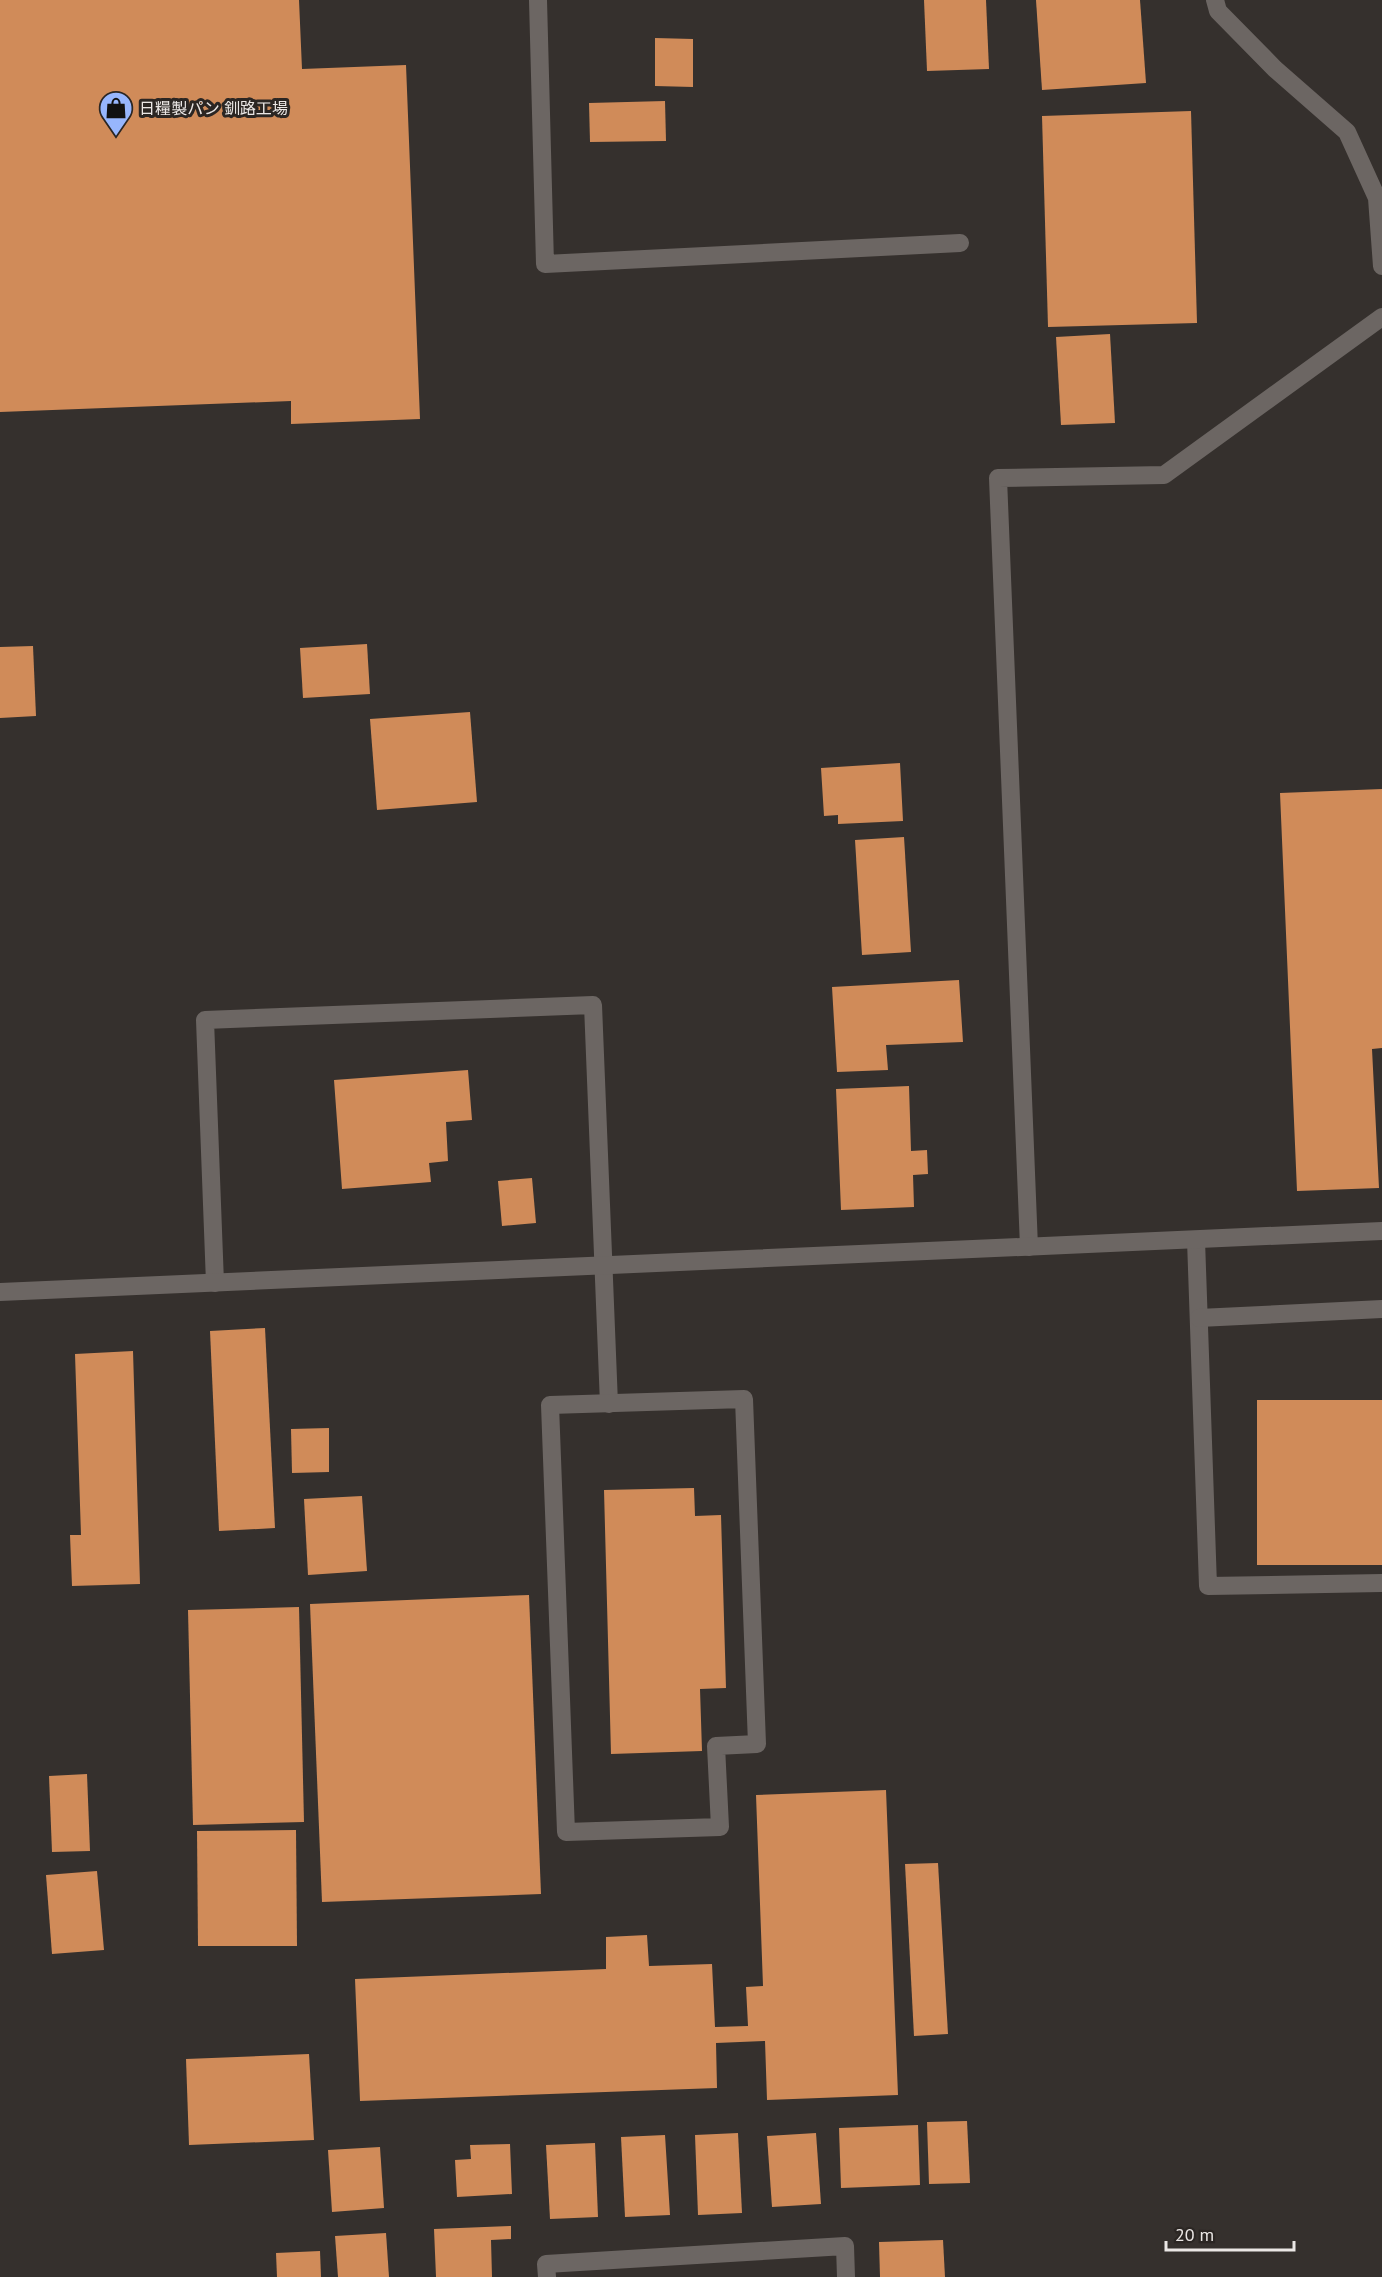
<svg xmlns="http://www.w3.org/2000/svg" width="1382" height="2277" viewBox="0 0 1382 2277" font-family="'PT Sans','Noto Sans JP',sans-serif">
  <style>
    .building { fill: #d08b59 }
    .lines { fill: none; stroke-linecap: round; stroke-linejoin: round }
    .lane { stroke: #6c6663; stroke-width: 18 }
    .street { stroke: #6c6663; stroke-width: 18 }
    .labels { text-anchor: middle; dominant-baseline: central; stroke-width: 6; stroke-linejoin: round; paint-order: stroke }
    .poi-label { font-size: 16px; fill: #ebe7e5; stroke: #2b2623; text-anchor: start }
  </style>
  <rect width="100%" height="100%" fill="#35302d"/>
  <g class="building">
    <polygon points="0,0 299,0 302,69 406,65 420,419 291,424 291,401 0,412"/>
    <polygon points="924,0 986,0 989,69 927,71"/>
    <polygon points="1036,0 1140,0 1146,83 1042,90"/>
    <polygon points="655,38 693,39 693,87 655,86"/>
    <polygon points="665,101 666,141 590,142 589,103"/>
    <polygon points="1191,111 1197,323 1048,327 1042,116"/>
    <polygon points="1110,334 1115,423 1061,425 1056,337"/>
    <polygon points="367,644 370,694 303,698 300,648"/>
    <polygon points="33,646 36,716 0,718 0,647"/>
    <polygon points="470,712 477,802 377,810 370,719"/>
    <polygon points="900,763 903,821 838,824 838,815 824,816 821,768"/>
    <polygon points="1382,789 1382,1048 1372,1049 1379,1188 1297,1191 1280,793"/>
    <polygon points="904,837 911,952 862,955 855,840"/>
    <polygon points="959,980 963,1042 886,1045 888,1070 837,1072 832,987"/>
    <polygon points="468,1070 472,1120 446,1122 448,1161 429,1163 431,1182 342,1189 334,1080"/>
    <polygon points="909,1086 911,1151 927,1150 928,1174 913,1175 914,1207 841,1210 836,1089"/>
    <polygon points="532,1178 536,1223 502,1226 498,1181"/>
    <polygon points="265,1328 275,1528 219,1531 210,1331"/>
    <polygon points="133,1351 140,1584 72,1586 70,1535 81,1535 75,1354"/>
    <rect x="1257" y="1400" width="125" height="165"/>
    <polygon points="329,1428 329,1472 292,1473 291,1429"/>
    <polygon points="694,1488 695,1516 721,1515 726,1688 700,1689 702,1751 611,1754 604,1490"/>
    <polygon points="362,1496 367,1571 308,1575 304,1499"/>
    <polygon points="529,1595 541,1894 322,1902 310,1604"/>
    <polygon points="299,1607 304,1822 193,1825 188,1610"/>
    <polygon points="87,1774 90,1851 52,1852 49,1776"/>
    <polygon points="886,1790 898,2095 767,2100 765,2041 716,2043 717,2088 360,2101 355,1979 606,1969 606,1937 647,1935 649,1966 712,1964 715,2027 748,2026 746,1987 763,1986 756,1795"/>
    <polygon points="296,1830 297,1946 198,1946 197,1831"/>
    <polygon points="938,1863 948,2034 914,2036 905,1864"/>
    <polygon points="97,1871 104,1950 52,1954 46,1875"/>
    <polygon points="309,2054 314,2140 189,2145 186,2059"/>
    <polygon points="967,2121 970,2183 929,2184 927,2122"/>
    <polygon points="918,2125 920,2185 841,2188 839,2128"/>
    <polygon points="738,2133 742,2213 698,2215 695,2135"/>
    <polygon points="816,2133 821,2204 772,2207 767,2136"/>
    <polygon points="665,2135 670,2215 625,2217 621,2137"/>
    <polygon points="595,2143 598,2217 550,2219 546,2145"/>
    <polygon points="510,2144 512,2194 457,2197 455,2160 471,2159 470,2145"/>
    <polygon points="380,2147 384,2208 332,2212 328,2150"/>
    <polygon points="511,2226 511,2239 491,2240 492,2277 436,2277 434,2229"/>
    <polygon points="386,2233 389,2277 338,2277 335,2236"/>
    <polygon points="943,2240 945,2277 880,2277 879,2242"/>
    <polygon points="320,2251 321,2277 277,2277 276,2253"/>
  </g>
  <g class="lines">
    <g class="lane">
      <polyline points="538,0 545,264 960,243"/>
      <polyline points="1215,0 1218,11 1275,69 1347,132 1377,198 1382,266"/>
      <polyline points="1196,1240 1208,1586 1382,1583"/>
      <polyline points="1029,1247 998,478 1164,475 1382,317"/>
      <polyline points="215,1283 205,1020 593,1005 609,1404"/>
      <polyline points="1199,1318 1382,1309"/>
      <polygon points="744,1399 757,1744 716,1746 720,1827 566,1832 550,1405"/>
    </g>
    <g class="street">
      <polyline points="0,1292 1382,1231"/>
      <polyline points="547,2277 546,2264 845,2246 846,2277"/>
    </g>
  </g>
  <defs>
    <g id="shop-pin" transform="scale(1.725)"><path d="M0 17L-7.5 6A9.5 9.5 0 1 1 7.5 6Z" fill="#97b6fd" stroke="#2b2623"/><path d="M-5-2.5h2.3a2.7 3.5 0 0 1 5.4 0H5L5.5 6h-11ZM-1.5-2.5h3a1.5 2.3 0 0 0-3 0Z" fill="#111"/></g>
  </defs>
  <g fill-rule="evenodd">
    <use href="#shop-pin" x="116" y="108"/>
  </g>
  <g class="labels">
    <g class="poi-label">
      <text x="139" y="108">日糧製パン 釧路工場</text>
    </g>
  </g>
  <path d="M1166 2241v9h128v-9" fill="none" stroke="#ebe7e5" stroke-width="3"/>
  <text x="1175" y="2241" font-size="18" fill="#ebe7e5" stroke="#2b2623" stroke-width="4.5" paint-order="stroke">20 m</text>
</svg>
